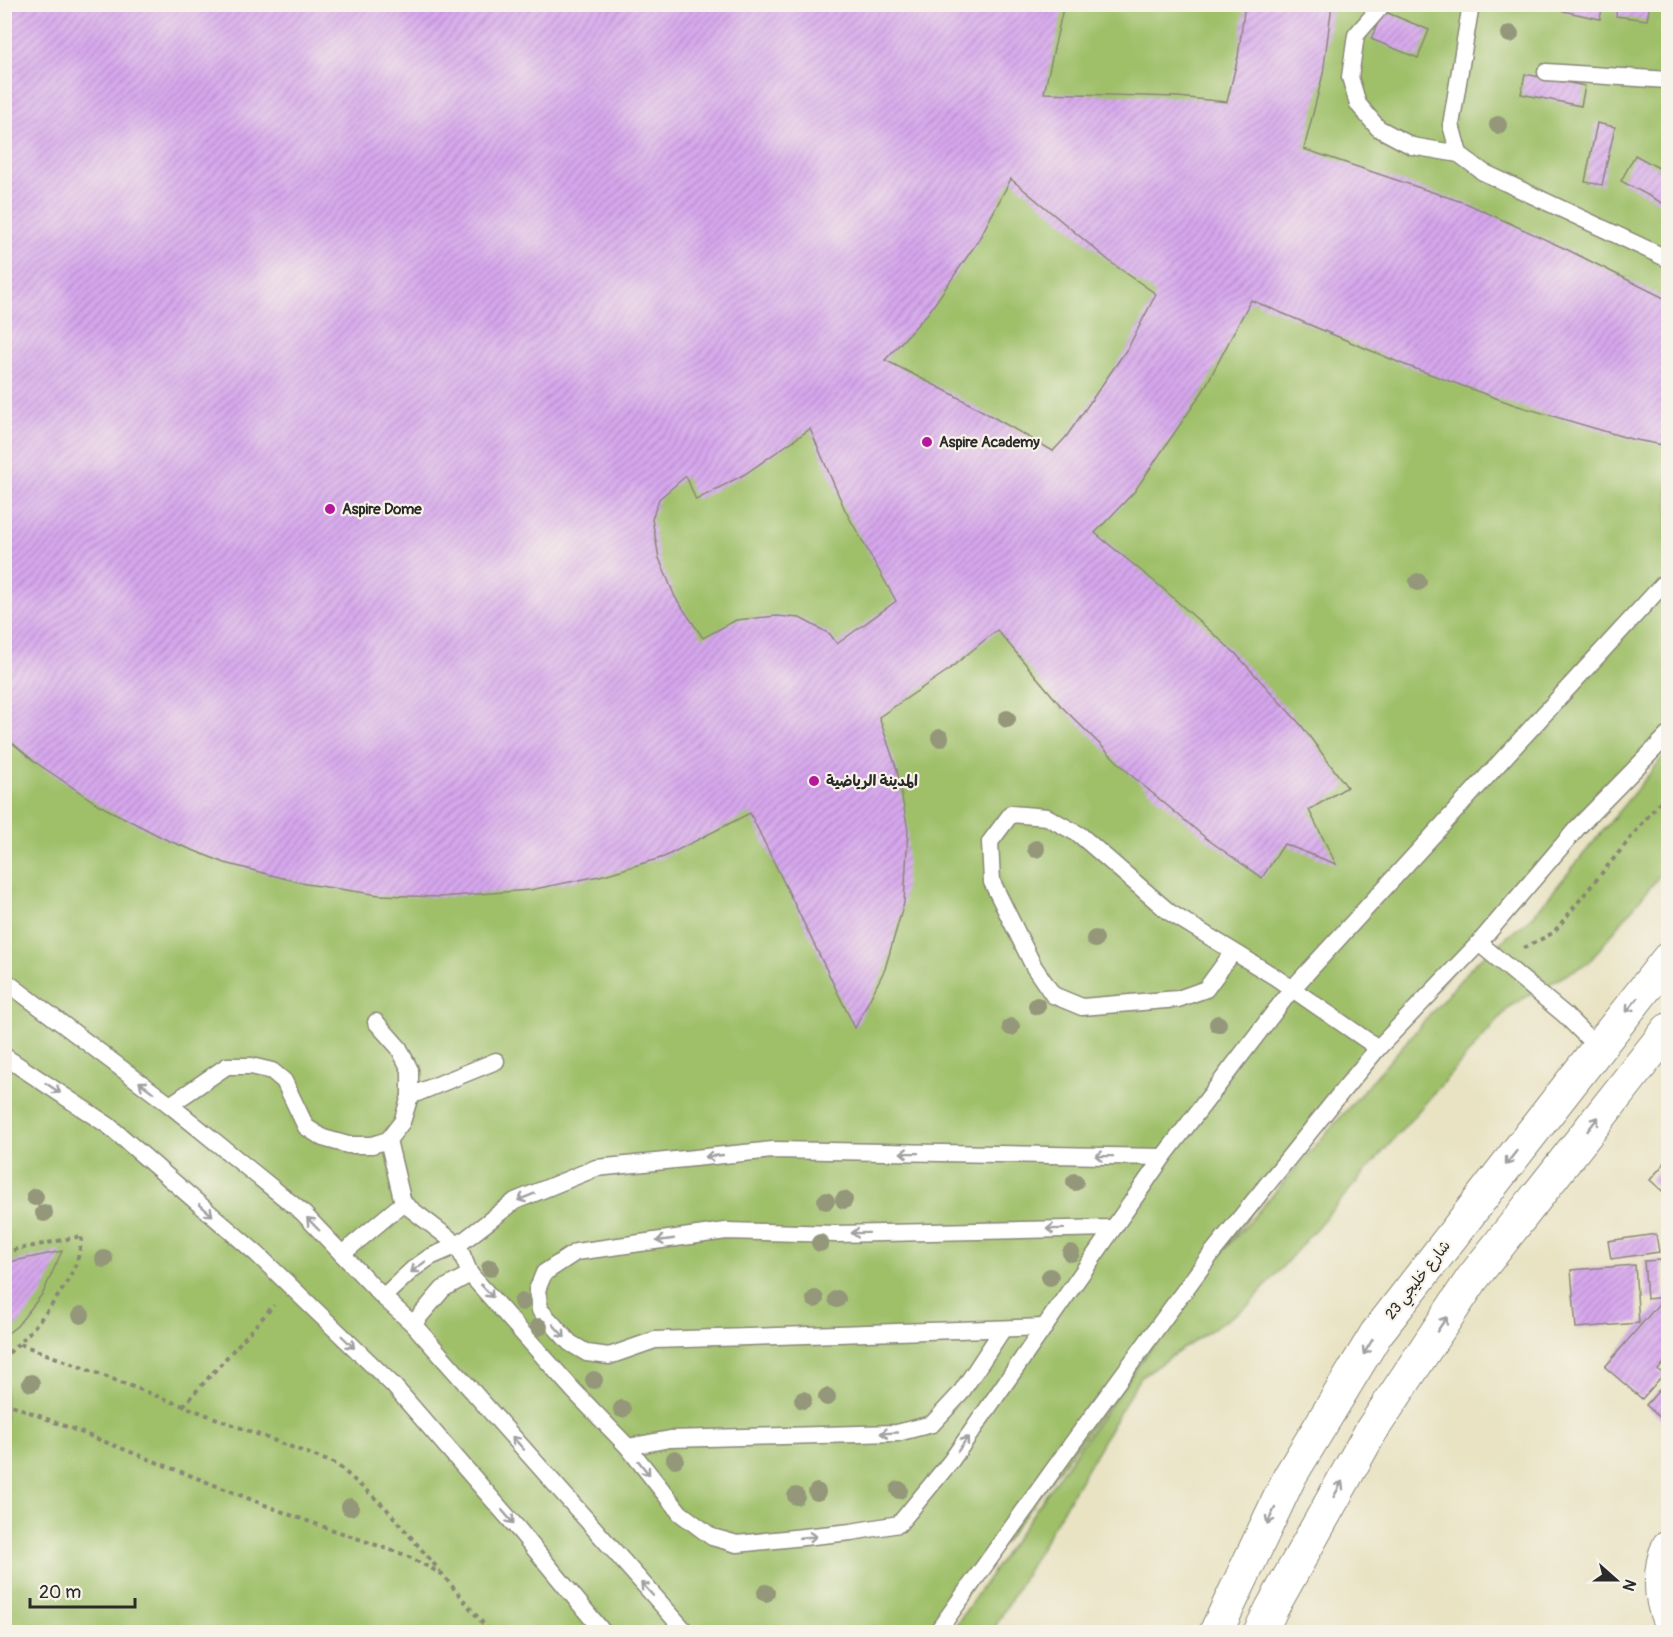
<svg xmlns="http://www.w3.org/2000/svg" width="1673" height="1637" viewBox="0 0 1673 1637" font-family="Pangolin,'Playpen Sans Arabic',sans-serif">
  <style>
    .grass { fill: #9fc069; stroke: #65764a; stroke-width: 1.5 }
    .building { fill: url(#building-hatch); fill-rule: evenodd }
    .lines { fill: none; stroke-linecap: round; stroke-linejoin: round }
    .service-casing { stroke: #8a8778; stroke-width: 19 }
    .minor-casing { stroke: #8a8778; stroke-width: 34 }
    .secondary-casing { stroke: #8a8778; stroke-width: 35 }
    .path { stroke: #8a8778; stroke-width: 4; stroke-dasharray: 4.5 4.5; stroke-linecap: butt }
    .service { stroke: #fff; stroke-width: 16 }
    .minor { stroke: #fff; stroke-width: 32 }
    .secondary { stroke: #fff; stroke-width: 33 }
    .tree { fill: #94977a }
    .oneway { stroke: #a0a0a0 }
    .poi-dot { fill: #b5179e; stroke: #f7f3e8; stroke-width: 2 }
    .labels { text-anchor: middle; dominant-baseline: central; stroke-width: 4.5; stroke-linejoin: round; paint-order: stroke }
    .poi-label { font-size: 15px; font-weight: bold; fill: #2b2b2b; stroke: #f7f3e8; text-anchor: start }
    .street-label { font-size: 15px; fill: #2b2b2b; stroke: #f7f3e8 }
  </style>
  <defs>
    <pattern id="building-hatch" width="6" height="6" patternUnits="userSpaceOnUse" patternTransform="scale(1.5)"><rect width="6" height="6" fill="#d7a7ee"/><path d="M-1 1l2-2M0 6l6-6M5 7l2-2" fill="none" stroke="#af88c1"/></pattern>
  </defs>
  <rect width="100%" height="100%" fill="#f7f3e8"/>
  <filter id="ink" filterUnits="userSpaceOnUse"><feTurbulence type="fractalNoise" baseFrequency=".0167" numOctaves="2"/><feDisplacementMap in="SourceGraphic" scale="12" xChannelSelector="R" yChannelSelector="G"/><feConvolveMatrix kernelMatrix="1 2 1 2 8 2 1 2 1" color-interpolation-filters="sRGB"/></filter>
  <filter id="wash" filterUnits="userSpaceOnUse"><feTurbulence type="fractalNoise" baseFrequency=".008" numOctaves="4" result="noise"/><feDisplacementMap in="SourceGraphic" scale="24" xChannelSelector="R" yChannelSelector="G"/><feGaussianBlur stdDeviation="1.35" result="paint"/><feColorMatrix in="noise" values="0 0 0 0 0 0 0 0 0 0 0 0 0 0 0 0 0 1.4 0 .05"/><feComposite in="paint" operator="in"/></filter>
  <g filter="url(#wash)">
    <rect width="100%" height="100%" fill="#e9e3c4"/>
    <g class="grass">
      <polygon points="5,5 1668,5 1668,735 1344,1089 937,1632 5,1632"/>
      <polygon points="1668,751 1668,865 1589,962 1510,1006 1249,1305 1140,1377 992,1632 951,1632 1061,1473 1206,1271 1476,962 1533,916"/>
    </g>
    <g id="blocks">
      <g class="building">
        <path d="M4,4H1064L1044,93L1178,97L1227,102L1238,57L1245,4H1332L1323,74L1304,149L1468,204L1566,249L1668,300V446L1631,439L1515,405L1405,365L1251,300L1203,391L1134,492L1095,533L1161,587L1235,653L1301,725L1347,787L1309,810L1336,864L1284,844L1262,878L1207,839L1132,776L1061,706L997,630L947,671L879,717L897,770L908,830L904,903L885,969L855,1028L750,813L664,857L604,875L530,890L440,897L379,895L306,884L225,863L167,840L99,805L35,762L4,736ZM1011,179L1113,264L1156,294L1129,346L1066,437L1053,451L954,395L885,360L929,312L978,241ZM810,429L845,510L896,601L837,644L830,634L800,618L777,616L736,620L703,638L675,597L659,558L652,519L659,499L686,476L696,500L745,474Z"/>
        <polygon points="1617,4 1650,4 1647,20 1616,16"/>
        <polygon points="1565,5 1603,5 1600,19 1563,11"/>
        <polygon points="1383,11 1429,30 1418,58 1371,39"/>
        <polygon points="1525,74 1585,86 1581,106 1521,94"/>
        <polygon points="1597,123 1615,127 1602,185 1585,182"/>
        <polygon points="1635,155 1668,173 1668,206 1621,181"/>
        <polygon points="1668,1159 1668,1196 1650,1180"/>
        <polygon points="1656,1234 1659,1252 1611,1259 1608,1241"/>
        <polygon points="62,1251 43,1293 17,1326 4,1336 4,1263"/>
        <polygon points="1661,1260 1664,1297 1647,1299 1644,1261"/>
        <polygon points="1635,1265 1639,1323 1576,1328 1571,1270"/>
        <polygon points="1668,1293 1668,1358 1658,1370 1664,1374 1642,1399 1605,1367"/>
        <polygon points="1660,1389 1668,1397 1668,1420 1666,1423 1646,1405"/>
      </g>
    </g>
  </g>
  <g filter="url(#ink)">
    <use href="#blocks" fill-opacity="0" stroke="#8a8778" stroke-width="1.5"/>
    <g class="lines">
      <g class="service-casing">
        <g id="service">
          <polyline points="1383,4 1356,35 1350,77 1358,104 1378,128 1412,146 1459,154"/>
          <polyline points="1471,4 1451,125 1459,154 1483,172 1668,259"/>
          <polyline points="1546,72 1668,80"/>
          <polyline points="1479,943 1565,1015 1598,1048"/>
          <polyline points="1233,952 1206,989 1178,999 1082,1007 1053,995 1034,967 992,882 990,842 1011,814 1047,817 1080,835 1169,912 1275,977 1378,1048"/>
          <polyline points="4,980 170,1105 302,1212 383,1297 413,1324 686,1632"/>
          <polyline points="4,1056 109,1126 257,1254 393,1385 519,1530 603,1632"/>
          <polyline points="410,1096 496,1061"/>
          <polyline points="170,1105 227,1066 251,1066 272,1071 284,1081 306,1127 323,1138 348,1145 372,1145 388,1140 402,1122 410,1096 410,1070 399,1048 376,1022"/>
          <polyline points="388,1140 403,1203"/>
          <polyline points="342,1254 403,1203 458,1245 430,1257 413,1269 383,1297"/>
          <polyline points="470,1274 458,1245 515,1201 596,1168 773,1150 1163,1157"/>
          <polyline points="413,1324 443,1289 470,1274 574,1391 628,1447 680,1513 712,1537 737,1544 851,1532 899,1524 951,1461 1163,1157 1292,989 1668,579"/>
          <polyline points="1045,1327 655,1340 609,1356 587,1353 570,1343 540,1310 537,1290 544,1273 576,1252 726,1231 836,1234 1113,1228"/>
          <polyline points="628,1447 670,1439 897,1433 932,1424 960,1394 1003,1329"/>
          <polyline points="937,1632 1074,1441 1212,1253 1344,1089 1378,1048 1479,943 1578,827 1668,735"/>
        </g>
      </g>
      <g class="minor-casing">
        <path id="minor" d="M1668,1546C1658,1568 1659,1597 1668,1619"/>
      </g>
      <g class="secondary-casing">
        <g id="secondary">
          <polyline points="1216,1632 1290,1476 1376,1334 1524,1143 1668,959"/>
          <polyline points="1260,1632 1272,1608 1371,1431 1472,1279 1668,1030"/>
        </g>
      </g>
      <g class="path">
        <polyline points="1524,948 1553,933 1668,792"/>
        <path d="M4,1252L82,1236C80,1246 79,1259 74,1268C62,1296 28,1337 4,1357"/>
        <polyline points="20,1344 336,1464 385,1507 440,1571"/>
        <polyline points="4,1402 293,1516 405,1555 442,1574 490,1632"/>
        <polyline points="183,1406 274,1305"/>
      </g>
      <use href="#service" class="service"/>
      <use href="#minor" class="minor"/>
      <use href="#secondary" class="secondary"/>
    </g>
    <g class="tree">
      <circle cx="1510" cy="34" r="9"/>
      <circle cx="1498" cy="125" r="9"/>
      <circle cx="1418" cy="582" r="9"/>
      <circle cx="1007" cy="719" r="9"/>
      <circle cx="940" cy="738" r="9"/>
      <circle cx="1036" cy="849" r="9"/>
      <circle cx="1095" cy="939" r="9"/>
      <circle cx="1037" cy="1006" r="9"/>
      <circle cx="1218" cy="1024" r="9"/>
      <circle cx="1011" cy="1027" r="9"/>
      <circle cx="1075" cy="1182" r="9"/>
      <circle cx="35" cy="1197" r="9"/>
      <circle cx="844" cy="1200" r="9"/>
      <circle cx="826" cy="1201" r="9"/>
      <circle cx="44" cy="1213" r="9"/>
      <circle cx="820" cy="1243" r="9"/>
      <circle cx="1071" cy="1253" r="9"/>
      <circle cx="104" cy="1259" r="9"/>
      <circle cx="490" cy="1268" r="9"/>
      <circle cx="1050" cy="1277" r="9"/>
      <circle cx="815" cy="1299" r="9"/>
      <circle cx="837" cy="1299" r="9"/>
      <circle cx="522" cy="1302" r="9"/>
      <circle cx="81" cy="1315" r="9"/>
      <circle cx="539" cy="1327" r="9"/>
      <circle cx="594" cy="1380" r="9"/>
      <circle cx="31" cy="1383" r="9"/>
      <circle cx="827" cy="1397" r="9"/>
      <circle cx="803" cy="1400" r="9"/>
      <circle cx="622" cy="1409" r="9"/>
      <circle cx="675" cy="1459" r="9"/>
      <circle cx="899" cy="1490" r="9"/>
      <circle cx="817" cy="1492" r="9"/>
      <circle cx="796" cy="1496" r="9"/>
      <circle cx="350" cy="1507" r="9"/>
      <circle cx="766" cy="1593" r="9"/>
    </g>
    <defs><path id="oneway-shaft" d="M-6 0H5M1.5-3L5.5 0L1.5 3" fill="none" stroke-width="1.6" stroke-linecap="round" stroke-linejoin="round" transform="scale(1.5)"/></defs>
    <g class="oneway">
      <use href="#oneway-shaft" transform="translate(1632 1005) rotate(129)"/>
      <use href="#oneway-shaft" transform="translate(146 1087) rotate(-143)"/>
      <use href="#oneway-shaft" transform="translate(53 1088) rotate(34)"/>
      <use href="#oneway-shaft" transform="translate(1593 1124) rotate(-52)"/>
      <use href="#oneway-shaft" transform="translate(909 1153) rotate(-179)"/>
      <use href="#oneway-shaft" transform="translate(714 1156) rotate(174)"/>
      <use href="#oneway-shaft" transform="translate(1104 1156) rotate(-179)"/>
      <use href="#oneway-shaft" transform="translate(1511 1158) rotate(128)"/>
      <use href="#oneway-shaft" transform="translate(526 1197) rotate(158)"/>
      <use href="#oneway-shaft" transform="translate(206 1210) rotate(41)"/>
      <use href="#oneway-shaft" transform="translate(313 1224) rotate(-134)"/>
      <use href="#oneway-shaft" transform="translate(1055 1229) rotate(179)"/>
      <use href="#oneway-shaft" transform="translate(860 1233) rotate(179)"/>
      <use href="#oneway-shaft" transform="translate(665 1240) rotate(172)"/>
      <use href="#oneway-shaft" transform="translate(418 1267) rotate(143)"/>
      <use href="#oneway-shaft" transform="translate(487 1291) rotate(47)"/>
      <use href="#oneway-shaft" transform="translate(1442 1324) rotate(-56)"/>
      <use href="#oneway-shaft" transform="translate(559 1331) rotate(48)"/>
      <use href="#oneway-shaft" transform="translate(348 1342) rotate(44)"/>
      <use href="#oneway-shaft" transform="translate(1368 1347) rotate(121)"/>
      <use href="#oneway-shaft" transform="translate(889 1433) rotate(177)"/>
      <use href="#oneway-shaft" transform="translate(518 1443) rotate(-132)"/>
      <use href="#oneway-shaft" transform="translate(963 1444) rotate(-55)"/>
      <use href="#oneway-shaft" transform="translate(644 1468) rotate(52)"/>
      <use href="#oneway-shaft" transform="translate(1338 1489) rotate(-61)"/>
      <use href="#oneway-shaft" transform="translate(1271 1516) rotate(116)"/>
      <use href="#oneway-shaft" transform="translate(508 1517) rotate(49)"/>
      <use href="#oneway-shaft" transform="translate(808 1537) rotate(-6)"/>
      <use href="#oneway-shaft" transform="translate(647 1589) rotate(-132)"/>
    </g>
  </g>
  <g class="poi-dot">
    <circle cx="927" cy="442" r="6"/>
    <circle cx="330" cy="509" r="6"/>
    <circle cx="814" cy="781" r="6"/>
  </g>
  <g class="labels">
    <g class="poi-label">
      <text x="939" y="442">Aspire Academy</text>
      <text x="342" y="509">Aspire Dome</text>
      <text x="826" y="781">المدينة الرياضية</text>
    </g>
    <g class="street-label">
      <text transform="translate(1418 1280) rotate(-52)">شارع خليجي 23</text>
    </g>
  </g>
  <rect width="1673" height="1637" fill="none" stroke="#f7f3e8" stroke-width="24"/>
  <g transform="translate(1616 1580) rotate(111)" stroke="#f7f3e8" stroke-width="4.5" paint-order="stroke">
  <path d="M0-4.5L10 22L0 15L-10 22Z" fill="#2b2b2b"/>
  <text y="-9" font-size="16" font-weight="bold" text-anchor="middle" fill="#2b2b2b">N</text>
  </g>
  <path d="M30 1598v9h105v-9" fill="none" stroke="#2b2b2b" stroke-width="3"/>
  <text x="39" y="1598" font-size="18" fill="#2b2b2b" stroke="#f7f3e8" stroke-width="4.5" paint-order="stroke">20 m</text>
</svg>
